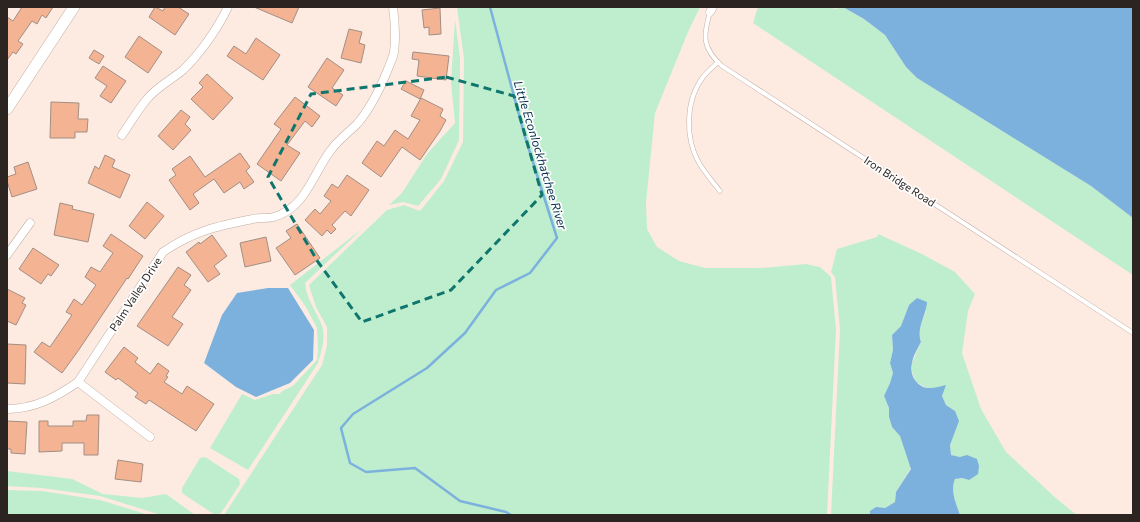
<svg xmlns="http://www.w3.org/2000/svg" width="1140" height="522" viewBox="0 0 1140 522" font-family="Commissioner,sans-serif">
  <style>
    .green { fill: #beeecd }
    .water { fill: #7cb1de }
    .lines { fill: none; stroke-linecap: round; stroke-linejoin: round }
    .stream { stroke: #7cb1de; stroke-width: 2.5 }
    .building { fill: #f4b493; stroke: #a28e84 }
    .lane-casing { stroke: #c3aea4; stroke-width: 5 }
    .street-casing { stroke: #c3aea4; stroke-width: 9 }
    .secondary-casing { stroke: #c3aea4; stroke-width: 12 }
    .lane { stroke: #fff; stroke-width: 4 }
    .street { stroke: #fff; stroke-width: 8 }
    .secondary { stroke: #fff; stroke-width: 11 }
    .marked { fill: none; stroke: #0f766e; stroke-width: 3; stroke-dasharray: 8 5; stroke-linejoin: round }
    .labels { text-anchor: middle; dominant-baseline: central; stroke-width: 3.5; stroke-linejoin: round; paint-order: stroke }
    .street-label { font-size: 11px; fill: #2c2420; stroke: #fdfdfd }
    .water-label { font-size: 12px; font-style: italic; fill: #083251; stroke: #fdfdfd }
  </style>
  <rect width="100%" height="100%" fill="#fdebe2"/>
  <g class="green">
    <polygon points="457,7 700,7 688,32 655,113 646,203 647,229 657,247 679,261 705,268 762,268 806,264 820,267 831,277 836,329 827,515 224,515 322,365 327,346 327,327 316,307 309,285 387,210 404,205 420,211 444,181 463,142 464,59"/>
    <polygon points="758,7 833,7 834,9 843,7 864,19 885,35 906,67 917,78 1091,186 1133,218 1133,275 753,23"/>
    <polygon points="455,19 460,58 459,140 441,179 418,206 403,202 389,205 402,193 427,154 455,123 451,83"/>
    <path d="M362,229L305,283C306,299 317,312 322,326C326,338 321,352 318,363L248,470L210,448L242,394L255,400L273,394H279L284,390L293,386L317,360L318,349L317,328L306,307L290,285Z"/>
    <path d="M878,234L922,254L955,272L975,294L968,311L962,353L981,409L1006,452L1058,500L1077,515H960C956,503 950,491 955,479L962,478L969,480L960,457L951,455L950,445L953,435L955,411L946,405L942,396L916,382L912,372V363L921,342C917,331 922,322 926,311L909,305L901,326L892,335L893,350L890,363L893,373L890,383L884,396L889,408V417L892,427L900,436L911,468L896,492L895,502L885,508L870,511V515H831L840,330L835,277L831,272L837,249L877,237Z"/>
    <polygon points="205,457 239,479 240,484 221,513 215,515 182,493 182,488 200,458"/>
    <polygon points="7,471 72,479 103,494 142,498 166,494 195,515 161,515 100,496 42,488 7,486"/>
    <polygon points="7,490 42,491 100,500 149,515 7,515"/>
  </g>
  <g class="water">
    <polygon points="843,7 1133,7 1133,218 1091,186 917,78 906,67 885,35 864,19"/>
    <polygon points="268,288 288,288 314,330 313,360 290,383 256,397 236,387 204,363 222,315 237,293"/>
    <path d="M917,298L927,302C926,316 916,328 921,342C918,348 913,356 912,363C909,375 917,388 930,388C935,388 941,386 946,385L942,396L946,405L955,411L959,421L950,445L951,455L960,457L967,455L977,459L979,466L978,474L969,480L962,478L955,479C950,491 956,503 960,515H870V511L876,507L885,508L895,502L896,492L911,469L900,436L892,427L889,417V408L884,396L890,383L893,373L890,363L893,350L892,335L901,326L909,305Z"/>
  </g>
  <g class="lines">
    <polyline class="stream" points="490,7 525,137 557,238 530,273 496,290 465,333 427,368 353,414 341,428 350,463 366,472 415,468 460,501 506,512 511,515"/>
  </g>
  <g class="building">
    <polygon points="22,7 53,7 46,18 42,15 37,24 32,21 18,41 23,44 16,54 13,52 7,60 7,17 13,21"/>
    <polygon points="155,7 163,11 165,7 178,7 189,14 175,35 149,17"/>
    <polygon points="254,7 299,7 292,23"/>
    <polygon points="440,8 441,34 429,35 429,27 424,28 422,10"/>
    <polygon points="349,29 362,32 359,43 365,45 361,63 341,58"/>
    <polygon points="139,36 162,52 148,73 125,57"/>
    <polygon points="256,38 280,55 263,80 227,56 234,46 246,54"/>
    <polygon points="94,50 104,56 99,64 89,58"/>
    <polygon points="413,52 449,56 446,80 417,76 419,60 412,59"/>
    <polygon points="327,58 344,70 332,88 343,95 336,106 308,87"/>
    <polygon points="103,66 126,81 111,103 100,96 107,86 95,78"/>
    <polygon points="207,74 233,98 213,120 191,99 203,87 199,83"/>
    <polygon points="406,81 424,90 420,99 401,89"/>
    <polygon points="295,97 320,116 312,127 305,121 287,145 300,153 281,181 257,164 281,129 274,124"/>
    <polygon points="421,98 443,109 440,116 446,120 440,131 420,160 402,147 381,177 362,163 377,141 384,146 395,130 408,139 420,120 411,116"/>
    <polygon points="51,102 79,103 78,119 88,119 87,132 75,132 75,138 50,138"/>
    <polygon points="181,110 190,117 185,124 191,130 173,150 158,136"/>
    <polygon points="240,153 250,167 246,171 254,182 244,189 240,182 224,193 214,179 193,194 199,203 190,210 169,180 176,175 172,169 190,156 205,177"/>
    <polygon points="105,155 115,160 112,167 130,175 120,198 88,183 95,166 99,169"/>
    <polygon points="28,162 37,189 12,197 7,181 7,177 16,174 14,167"/>
    <polygon points="347,175 369,190 351,216 345,211 332,225 336,229 331,234 327,230 322,236 305,220 315,209 320,214 331,201 324,196 332,184 338,188"/>
    <polygon points="147,202 164,216 145,239 129,226"/>
    <polygon points="60,203 73,206 72,209 94,214 88,242 54,235"/>
    <polygon points="297,224 320,258 295,275 276,248 291,238 286,231"/>
    <polygon points="111,234 143,256 128,279 127,278 78,351 62,373 34,352 42,342 50,347 72,315 66,312 74,299 82,305 96,285 85,277 91,267 100,272 113,253 103,246"/>
    <polygon points="212,235 227,256 214,266 220,274 208,282 186,252 199,242 200,244"/>
    <polygon points="266,237 271,261 245,267 240,243"/>
    <polygon points="33,248 59,265 51,276 48,274 41,284 19,269"/>
    <polygon points="178,267 191,275 184,285 191,290 172,317 183,324 168,346 137,326"/>
    <polygon points="7,289 25,298 22,303 26,305 16,325 7,321"/>
    <polygon points="7,344 26,345 25,384 7,383"/>
    <polygon points="124,347 138,358 135,362 150,374 158,363 169,371 166,376 168,377 164,382 182,394 187,386 214,404 196,431 149,400 146,404 135,397 138,393 118,378 116,380 105,372"/>
    <polygon points="87,415 99,415 98,455 84,455 84,443 62,443 62,451 39,452 39,421 48,421 48,426 73,426 73,421 86,421"/>
    <polygon points="7,421 27,422 25,454 11,453 11,449 7,449"/>
    <polygon points="118,460 143,464 141,482 115,479"/>
  </g>
  <g class="lines">
    <g class="lane-casing">
      <g id="lane">
        <path d="M710,12C703,36 702,48 722,66L1133,333"/>
        <path d="M718,62C713,67 707,72 703,77C685,101 685,138 699,163C705,173 713,182 720,191"/>
      </g>
    </g>
    <g class="street-casing">
      <g id="street">
        <polyline points="710,12 713,7"/>
        <path d="M122,135C130,123 138,110 147,99C157,87 171,80 183,70C200,54 218,28 228,7"/>
        <polyline points="7,255 30,223"/>
        <polyline points="78,382 150,437"/>
        <path d="M7,409C35,409 56,397 78,382L163,252C194,231 217,226 253,219C259,217 267,219 274,217C306,208 313,173 331,150C338,140 348,133 357,124C371,108 380,89 388,69C390,64 393,58 394,52C396,37 395,22 393,7"/>
      </g>
    </g>
    <g class="secondary-casing">
      <polyline id="secondary" points="7,109 74,7"/>
    </g>
    <use href="#lane" class="lane"/>
    <use href="#street" class="street"/>
    <use href="#secondary" class="secondary"/>
  </g>
  <path class="marked" d="M446,77L514,96L542,195L451,290L362,322L318,262L268,177L311,94Z"/>
  <g class="labels">
    <g class="street-label">
      <text transform="translate(900 181) rotate(33)">Iron Bridge Road</text>
      <text transform="translate(135 294) rotate(-57)">Palm Valley Drive</text>
    </g>
    <g class="water-label">
      <text transform="translate(541 155) rotate(73)">Little Econlockhatchee River</text>
    </g>
  </g>
  <rect width="1140" height="522" fill="none" stroke="#2c2420" stroke-width="16"/>
</svg>
